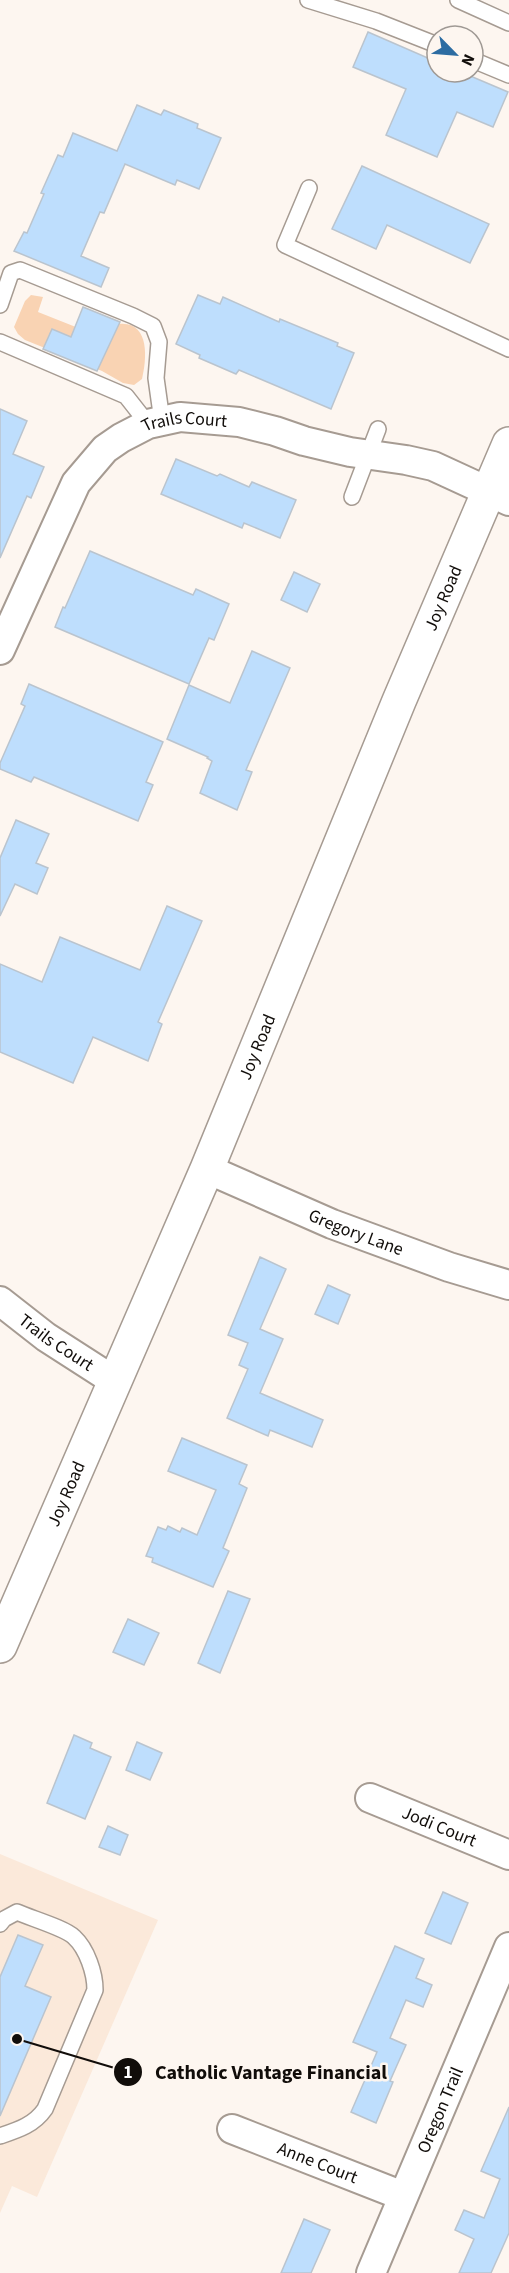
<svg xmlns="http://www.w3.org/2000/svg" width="509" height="2273" viewBox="0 0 509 2273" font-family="'Source Sans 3',sans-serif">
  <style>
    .built { fill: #fbe9da }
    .green { fill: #f9d3b3 }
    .building { fill: #bedefd; stroke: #bac4ce; stroke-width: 1.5 }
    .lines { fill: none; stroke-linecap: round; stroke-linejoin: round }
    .service-casing { stroke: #a69b92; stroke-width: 18 }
    .minor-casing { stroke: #a69b92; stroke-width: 32 }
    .tertiary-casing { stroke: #a69b92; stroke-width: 36 }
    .service { stroke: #fff; stroke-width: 15 }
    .minor { stroke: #fff; stroke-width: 28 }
    .tertiary { stroke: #fff; stroke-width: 33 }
    .labels { text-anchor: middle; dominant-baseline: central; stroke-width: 5; stroke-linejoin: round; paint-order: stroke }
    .street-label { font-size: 18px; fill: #110d0a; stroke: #fdf6f0 }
    .leader { fill: none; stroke: #110d0a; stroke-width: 2 }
    .callout-dot { fill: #110d0a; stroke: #fdf6f0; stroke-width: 2 }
    .mark-label { font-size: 18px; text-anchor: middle; font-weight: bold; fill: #fff }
    .callout-label { font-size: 20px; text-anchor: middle; font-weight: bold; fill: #110d0a; stroke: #fdf6f0; stroke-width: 5; stroke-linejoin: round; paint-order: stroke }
  </style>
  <rect width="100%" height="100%" fill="#fdf6f0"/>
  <polygon class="built" points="0,1854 158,1920 37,2197 12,2186 0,2213"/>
  <path class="green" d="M31,295L43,297L38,312L111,341L119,324C150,321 147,359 142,379L134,385L123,383L102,371L25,340L18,334L14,327L25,301Z"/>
  <g class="building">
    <polygon points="368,32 437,62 437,72 461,72 508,92 493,127 457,112 437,157 386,135 406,89 353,67"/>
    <polygon points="137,105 161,115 164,110 198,124 197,128 221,138 199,189 177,180 175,185 125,164 104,213 100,212 81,256 109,268 101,287 14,251 24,232 27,233 44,194 41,193 58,155 63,157 73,133 117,151"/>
    <polygon points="362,166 489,224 470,263 387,225 376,249 332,229"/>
    <polygon points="198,295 220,304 223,297 279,322 280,319 338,343 337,346 354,353 331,409 239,370 236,374 199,358 200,355 176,344"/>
    <polygon points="83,307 120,322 97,371 43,349 52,329 71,337"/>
    <polygon points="0,409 27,421 13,454 44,467 31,498 27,496 0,558"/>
    <polygon points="176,459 217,476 220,474 249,487 252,482 296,500 280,538 244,523 242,528 161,494"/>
    <polygon points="90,551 193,595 196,589 229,604 214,640 209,638 189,684 55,627 63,607 65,608"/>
    <polygon points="294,572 320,584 307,612 281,600"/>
    <polygon points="252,651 290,668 246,770 252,772 237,810 200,793 212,761 207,758 208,757 167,739 189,685 230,703"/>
    <polygon points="29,684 163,742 146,782 153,785 138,821 34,777 31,782 0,769 0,763 25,706 21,704"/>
    <polygon points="16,820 49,834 36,863 48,868 37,894 15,884 0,916 0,858"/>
    <polygon points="167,906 202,921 158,1022 162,1024 148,1061 93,1037 73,1083 0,1052 0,964 42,982 60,937 140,970"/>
    <polygon points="260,1257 286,1269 260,1329 283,1339 260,1393 323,1420 312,1447 270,1430 268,1436 227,1418 248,1369 239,1365 248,1343 228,1335"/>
    <polygon points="328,1285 350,1295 338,1324 315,1314"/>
    <polygon points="182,1438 247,1465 239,1484 247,1488 223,1548 229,1551 213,1587 152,1562 153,1558 146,1556 158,1527 166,1530 168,1526 180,1532 182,1528 197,1535 216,1490 168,1471"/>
    <polygon points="228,1591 250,1599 220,1673 198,1663"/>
    <polygon points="128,1619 159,1633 144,1665 113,1652"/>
    <polygon points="74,1735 92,1743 90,1748 111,1757 85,1819 47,1803"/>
    <polygon points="137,1742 162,1753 150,1780 126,1770"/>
    <polygon points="108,1826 128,1835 120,1855 99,1847"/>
    <polygon points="443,1892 468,1903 451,1944 425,1933"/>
    <polygon points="18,1935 43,1945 25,1986 51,1997 0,2116 0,1977"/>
    <polygon points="395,1946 424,1959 416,1978 432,1985 423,2007 406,2000 390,2038 406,2045 390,2081 393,2082 376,2123 351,2112 377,2052 353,2042"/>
    <polygon points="509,2107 509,2233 491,2273 459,2273 474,2239 455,2230 464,2210 484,2218 500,2179 481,2171"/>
    <polygon points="304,2219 330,2230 311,2273 281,2273"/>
  </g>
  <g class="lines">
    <g class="service-casing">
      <g id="service">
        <polyline points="308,0 376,21 437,45"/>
        <polyline points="458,0 509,23"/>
        <polyline points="473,60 509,75"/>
        <polyline points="309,188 285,245 509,349"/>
        <polyline points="0,305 11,273 20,270 133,316 153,326 159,342 156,378 162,421"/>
        <polyline points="0,342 126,396 148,424"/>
        <polyline points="352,497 378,429"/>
        <path d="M0,1924L4,1919L17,1912C30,1918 65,1928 74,1937C87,1949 95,1973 95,1990L45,2109C34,2125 18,2130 0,2136"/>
      </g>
    </g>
    <g class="minor-casing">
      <g id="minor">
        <path id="s1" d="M0,650L76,483L105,449L121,438L148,424L180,417L239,422L275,431L304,441L350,452L406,460L433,466L509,501"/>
        <path id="s2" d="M207,1169L332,1224L449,1267L509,1285"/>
        <path id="s3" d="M0,1301L46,1337L116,1382"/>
        <path id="s4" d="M370,1798L509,1855"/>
        <path id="s5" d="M232,2129L403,2196"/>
        <path id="s6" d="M371,2273L509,1947"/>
      </g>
    </g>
    <g class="tertiary-casing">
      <g id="tertiary">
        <path id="s7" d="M0,1646L207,1169L399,701L509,444"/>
      </g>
    </g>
    <use href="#service" class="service"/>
    <use href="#minor" class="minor"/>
    <use href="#tertiary" class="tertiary"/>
  </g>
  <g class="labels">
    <g class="street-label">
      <text stroke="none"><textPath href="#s1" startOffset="315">Trails Court</textPath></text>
      <text stroke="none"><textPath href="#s7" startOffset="1138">Joy Road</textPath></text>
      <text stroke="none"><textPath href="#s7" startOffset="652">Joy Road</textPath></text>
      <text stroke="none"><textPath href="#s2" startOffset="162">Gregory Lane</textPath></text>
      <text stroke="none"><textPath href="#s3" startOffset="70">Trails Court</textPath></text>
      <text stroke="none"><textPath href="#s7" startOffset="166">Joy Road</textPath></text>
      <text stroke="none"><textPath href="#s4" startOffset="75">Jodi Court</textPath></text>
      <text stroke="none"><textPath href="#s6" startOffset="177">Oregon Trail</textPath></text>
      <text stroke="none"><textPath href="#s5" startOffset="92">Anne Court</textPath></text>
    </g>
  </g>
  <path class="leader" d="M17 2039L128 2072"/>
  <g class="callout-dot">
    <circle cx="17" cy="2039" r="6"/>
    <circle cx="128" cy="2072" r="15"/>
  </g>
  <g class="mark-label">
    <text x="128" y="2078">1</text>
  </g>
  <g class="callout-label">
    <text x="271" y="2079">Catholic Vantage Financial</text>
  </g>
  <g transform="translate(455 54) rotate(115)"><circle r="28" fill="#fdf6f0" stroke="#9f9994" stroke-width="1.5"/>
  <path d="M0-4.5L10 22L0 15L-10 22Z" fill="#2c6ca2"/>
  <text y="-9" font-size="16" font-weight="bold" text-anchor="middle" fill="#110d0a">N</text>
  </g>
</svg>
